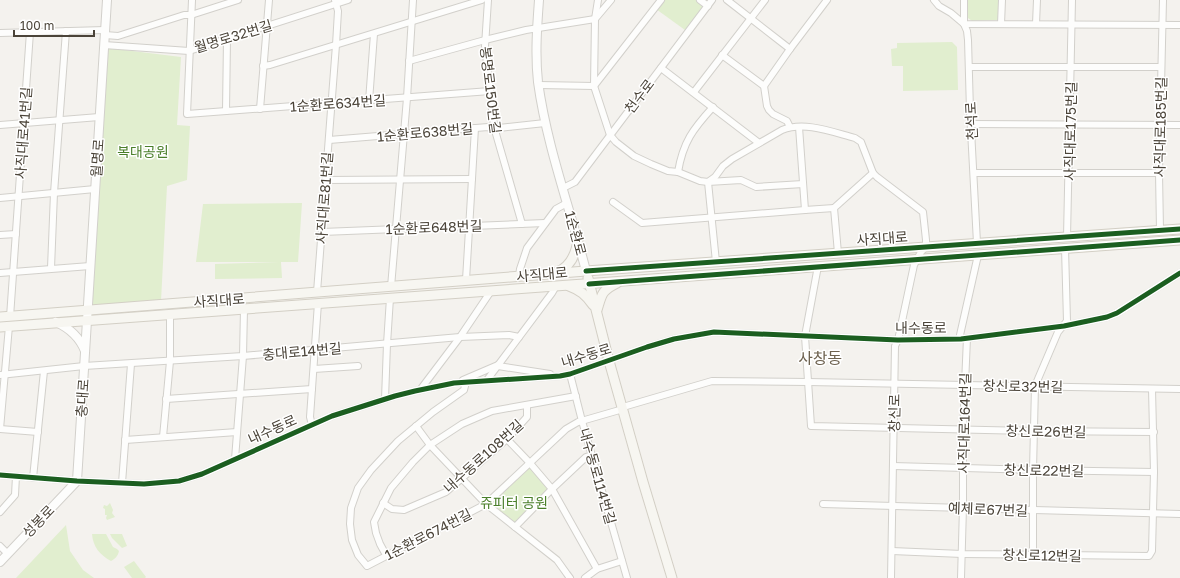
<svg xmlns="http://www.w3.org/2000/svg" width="1180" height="578" viewBox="0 0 1180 578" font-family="'Golos Text','Noto Sans KR',sans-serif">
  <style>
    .green { fill: #e1eecf }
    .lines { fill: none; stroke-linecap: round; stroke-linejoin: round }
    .minor-casing { stroke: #d2d0cb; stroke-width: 8 }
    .tertiary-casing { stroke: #d2d0cb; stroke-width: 10 }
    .secondary-casing { stroke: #d3cfc5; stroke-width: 11 }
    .minor { stroke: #fdfdfc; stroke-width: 6 }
    .tertiary { stroke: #fdfdfc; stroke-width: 8 }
    .secondary { stroke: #f7f6f1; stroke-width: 9 }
    .cycleway-casing { stroke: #fff; stroke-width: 8 }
    .cycleway { stroke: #1b5e20; stroke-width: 5 }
    .labels { text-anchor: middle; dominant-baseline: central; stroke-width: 3; stroke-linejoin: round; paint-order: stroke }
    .street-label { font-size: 14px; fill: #4b4439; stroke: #fff }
    .park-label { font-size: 14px; fill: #4a7f2a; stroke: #fff }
    .quarter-label { font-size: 16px; fill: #6e6250; stroke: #fff }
  </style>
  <rect width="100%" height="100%" fill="#f4f2ee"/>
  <g class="green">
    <polygon points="663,0 696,0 703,4 703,7 685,30 656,9"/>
    <polygon points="968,0 1000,0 1000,17 998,20 972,21 968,18"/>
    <polygon points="952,42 957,47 958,90 903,91 903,66 892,66 891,49 897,48 897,43"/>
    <polygon points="108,48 181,57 177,125 190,126 187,180 167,186 161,301 90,306"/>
    <polygon points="302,203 298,262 281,262 282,278 215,279 215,264 279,262 196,262 203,204"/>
    <polygon points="529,466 549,488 515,524 490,504"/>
    <polygon points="110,503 113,510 112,513 115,517 107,520 106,518 107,515 105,515 105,509 103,508 104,505 107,506"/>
    <polygon points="66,525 70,551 83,570 94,578 16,578"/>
    <path d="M92,534H106L113,547L117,549L119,551C118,556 115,559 111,561C100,555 93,547 92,534Z"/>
    <polygon points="122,534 127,546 122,548 112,538 110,534"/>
    <polygon points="134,561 146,577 145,578 132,578 124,567"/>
  </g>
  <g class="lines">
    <g class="minor-casing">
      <g id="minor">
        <polyline points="192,0 187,114 490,91"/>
        <polyline points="488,0 485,46 494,127 522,224"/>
        <polyline points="598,0 595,19 594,86 610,135 616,142 634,156 651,164 668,171 678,172 700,181 708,182 741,180 756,187 803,184"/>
        <polyline points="700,0 708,6"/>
        <polyline points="727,0 790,49"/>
        <polyline points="934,0 939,6 951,13 964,24 1180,25"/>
        <polyline points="964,0 964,24 967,31 968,40 970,111 977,243"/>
        <polyline points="1001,24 1002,0"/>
        <polyline points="1036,24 1037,0"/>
        <polyline points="0,33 105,30"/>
        <polyline points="105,35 118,36 184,15 191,15 238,0"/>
        <polyline points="104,45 189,51 348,0"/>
        <polyline points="722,55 764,86 767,106 769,110 773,114 787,121 790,127"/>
        <polyline points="409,61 485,40 526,30 595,19 611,0"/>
        <polyline points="263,66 270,65 482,0"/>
        <polyline points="969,67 1160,67"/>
        <polyline points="661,68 759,143"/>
        <polyline points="539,85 594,86 661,0"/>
        <polyline points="764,86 790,49 827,0"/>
        <polyline points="694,92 765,0"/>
        <polyline points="369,101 374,34"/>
        <polyline points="260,109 269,0"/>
        <polyline points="226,111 227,39"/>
        <polyline points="971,124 1180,125"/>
        <polyline points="0,125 99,117"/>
        <polyline points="799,127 805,210"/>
        <polyline points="329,140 488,127 499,128 545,123"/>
        <path d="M678,172C683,142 693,129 713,107"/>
        <polyline points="974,173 1159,173"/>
        <polyline points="326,180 472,179"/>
        <polyline points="563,188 575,182 712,0"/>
        <polyline points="0,198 95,189"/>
        <polyline points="613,202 642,223 805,210 834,208"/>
        <polyline points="1160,230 1159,173 1163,0"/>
        <polyline points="322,232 545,223"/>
        <polyline points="0,235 16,234"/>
        <polyline points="1067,237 1072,0"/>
        <polyline points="838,253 834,208 873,173"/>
        <path d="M716,262L708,182L715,177L723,166L732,159L782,130C805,121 832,132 855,138L861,142L873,173L877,177L923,212L926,240V247L921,252L914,265L898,340L895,346L891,578"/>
        <polyline points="818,266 805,336 811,426 1034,431 1154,432"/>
        <polyline points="51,268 54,193 66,31"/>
        <polyline points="0,273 90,266"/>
        <polyline points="519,276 520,269 527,248 556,209 567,203"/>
        <polyline points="466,280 475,128"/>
        <polyline points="391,287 407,98 413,0"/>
        <polyline points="317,292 336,45 338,11 335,0"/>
        <polyline points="10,317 30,32"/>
        <polyline points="961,339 960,335 978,255"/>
        <polyline points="498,366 550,374"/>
        <polyline points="314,369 358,366"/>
        <polyline points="570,374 582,421 627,578"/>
        <polyline points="0,375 84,366 243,356 460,337 509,335 519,337"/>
        <polyline points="463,380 498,365"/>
        <polyline points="487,380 552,293 556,286"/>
        <polyline points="466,382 464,390 433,412 398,441 371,470 358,488 351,508 350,524 352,540 358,555 367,566 486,504 566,429 578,422 623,409"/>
        <polyline points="420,390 460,337 491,291"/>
        <polyline points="166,399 312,389"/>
        <polyline points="385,399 387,344 390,298"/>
        <polyline points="623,407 712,381 808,382 1180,389"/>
        <polyline points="312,425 310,417 318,303"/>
        <polyline points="416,426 430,445 486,504 557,560 567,574 570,578"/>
        <polyline points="0,429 9,326"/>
        <polyline points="0,429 38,432"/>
        <polyline points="163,437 170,361 170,314"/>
        <polyline points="507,439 529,462 552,489 597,569"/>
        <polyline points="125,440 237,432"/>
        <polyline points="235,459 243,356 244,309"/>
        <polyline points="893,466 1033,470 1154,472"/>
        <polyline points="0,475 77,481 144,484 179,481 202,474 332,416 395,396 415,391 454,383 560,376 570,374 647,347 674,339 714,332 898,340 961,339 1064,326 1107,317 1117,313 1180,273"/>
        <polyline points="33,478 44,371"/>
        <polyline points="122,483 131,364"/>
        <polyline points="383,503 392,509 404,510 446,492 507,439 527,417 527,405"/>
        <polyline points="823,504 1180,514"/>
        <polyline points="0,512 15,495 16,476"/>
        <polyline points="515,527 552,489 586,457 592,455"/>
        <polyline points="0,546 8,554"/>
        <polyline points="892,551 962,554 1149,556 1152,551 1154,472 1152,389"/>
        <polyline points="386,555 380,544 376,533 374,522 391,488 413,462 430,445 462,424 492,411 576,396"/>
        <polyline points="1033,555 1033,470 1035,386 1058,332 1067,321 1065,248"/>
        <polyline points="585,578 597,569 622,561"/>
        <polyline points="961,578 963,507 963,430 967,338"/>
      </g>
    </g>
    <g class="tertiary-casing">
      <g id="tertiary">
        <path d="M539,0C537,27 535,55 538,82C547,147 570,208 586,271"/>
        <path d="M56,322C69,328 80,338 85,351"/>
        <polyline points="0,562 77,481 107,0"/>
      </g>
    </g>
    <g class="secondary-casing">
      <g id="secondary">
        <path d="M557,272C570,267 576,254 578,240"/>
        <polyline points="588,278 609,361 643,482 672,578"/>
        <path d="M569,286C580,290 586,295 593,305"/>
        <path d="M597,310C602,294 601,291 617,283"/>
        <polyline points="0,317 586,271 1180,229"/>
        <polyline points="0,327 1180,240"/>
      </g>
    </g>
    <use href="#minor" class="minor"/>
    <use href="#tertiary" class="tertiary"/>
    <use href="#secondary" class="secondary"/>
    <g class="cycleway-casing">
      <g id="cycleway">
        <polyline points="586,271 1180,229"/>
        <polyline points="589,284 1180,240"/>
        <polyline points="0,475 77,481 144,484 179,481 202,474 332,416 395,396 415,391 454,383 560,376 570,374 647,347 674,339 714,332 898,340 961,339 1064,326 1107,317 1117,313 1180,273"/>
      </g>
    </g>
    <use href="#cycleway" class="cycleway"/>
  </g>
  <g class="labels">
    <g class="street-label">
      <text transform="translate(233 36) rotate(-17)">월명로32번길</text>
      <text transform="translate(491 90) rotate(83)">봉명로150번길</text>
      <text transform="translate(639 96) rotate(-53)">천수로</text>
      <text transform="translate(338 103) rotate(-4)">1순환로634번길</text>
      <text transform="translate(971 121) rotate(-93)">천석로</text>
      <text transform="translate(1160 127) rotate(-89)">사직대로185번길</text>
      <text transform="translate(1070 131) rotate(-89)">사직대로175번길</text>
      <text transform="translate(425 132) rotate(-5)">1순환로638번길</text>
      <text transform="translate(23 133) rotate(-86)">사직대로41번길</text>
      <text transform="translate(97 158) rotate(-86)">월명로</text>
      <text transform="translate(324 198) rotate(-86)">사직대로81번길</text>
      <text transform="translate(434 227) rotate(-2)">1순환로648번길</text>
      <text transform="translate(576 233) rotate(75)">1순환로</text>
      <text transform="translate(882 238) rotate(-4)">사직대로</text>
      <text transform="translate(542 274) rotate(-5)">사직대로</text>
      <text transform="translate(219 300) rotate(-4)">사직대로</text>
      <text x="921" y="327">내수동로</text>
      <text transform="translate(302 351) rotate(-5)">충대로14번길</text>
      <text transform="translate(586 355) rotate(-17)">내수동로</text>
      <text transform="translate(1023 386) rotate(1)">창신로32번길</text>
      <text transform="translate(82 398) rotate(-86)">충대로</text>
      <text transform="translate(894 413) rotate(-89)">창신로</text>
      <text transform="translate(964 423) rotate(-89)">사직대로164번길</text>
      <text transform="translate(272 429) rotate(-24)">내수동로</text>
      <text transform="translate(1046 431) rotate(1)">창신로26번길</text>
      <text transform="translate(483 456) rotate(-42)">내수동로108번길</text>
      <text transform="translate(1044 470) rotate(1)">창신로22번길</text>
      <text transform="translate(598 476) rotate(74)">내수동로114번길</text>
      <text transform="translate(988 509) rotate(2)">예체로67번길</text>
      <text transform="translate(38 521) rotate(-46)">성봉로</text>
      <text transform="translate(428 534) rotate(-27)">1순환로674번길</text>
      <text transform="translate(1042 555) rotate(1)">창신로12번길</text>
    </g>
    <g class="park-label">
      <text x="143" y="151">복대공원</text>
      <text x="514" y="502">쥬피터 공원</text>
    </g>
    <g class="quarter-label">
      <text x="820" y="358">사창동</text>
    </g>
  </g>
  <path d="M14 30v6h80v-6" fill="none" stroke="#4b4439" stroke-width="2"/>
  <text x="20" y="30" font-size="12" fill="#4b4439" stroke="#ffffff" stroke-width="3" paint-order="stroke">100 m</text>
</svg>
